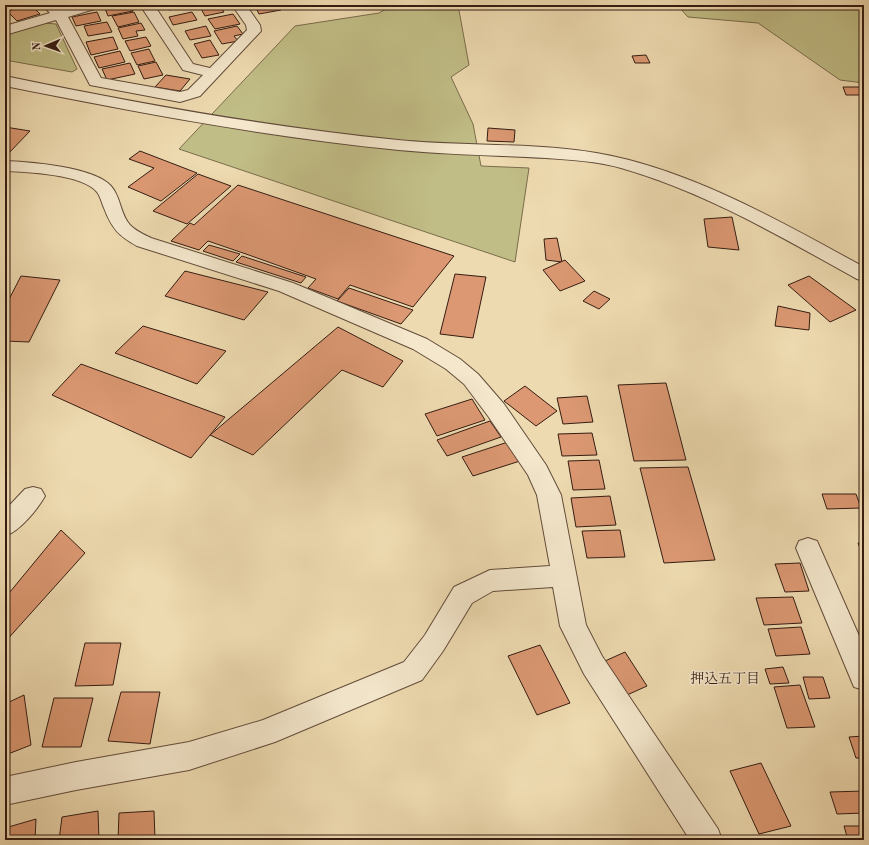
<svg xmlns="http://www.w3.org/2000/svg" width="869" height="845" viewBox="0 0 869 845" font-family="'Old Standard TT','Noto Serif JP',serif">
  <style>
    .green { fill: #c1bd86; stroke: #7a6c4c }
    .building { fill: #db9872; stroke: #341c12 }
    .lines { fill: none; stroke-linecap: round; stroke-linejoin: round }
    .minor-casing { stroke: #624c3a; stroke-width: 2 }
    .minor { fill: #f4e7cc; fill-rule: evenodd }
    .labels { text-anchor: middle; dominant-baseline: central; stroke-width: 3; stroke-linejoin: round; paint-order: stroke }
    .near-neighbourhood-label { font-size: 14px; fill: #341c12; stroke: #f4e7cc }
  </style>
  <rect width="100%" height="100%" fill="#eedab0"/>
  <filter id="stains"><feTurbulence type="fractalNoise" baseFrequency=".005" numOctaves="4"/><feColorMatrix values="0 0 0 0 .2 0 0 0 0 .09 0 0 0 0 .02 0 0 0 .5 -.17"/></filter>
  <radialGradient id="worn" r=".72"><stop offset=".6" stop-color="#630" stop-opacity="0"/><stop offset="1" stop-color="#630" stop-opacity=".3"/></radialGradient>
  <g class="green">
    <polygon points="393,5 458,5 469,65 451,77 473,124 481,166 529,168 515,262 179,149 295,26 379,13"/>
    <polygon points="677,5 864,5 864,48 862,49 864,53 864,83 840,80 758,23 688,17"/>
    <polygon points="44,23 56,24 77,69 72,72 5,60 5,35"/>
  </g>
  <g class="building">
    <polygon points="5,5 21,5 22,6 5,11"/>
    <polygon points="31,5 40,14 17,21 7,11"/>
    <polygon points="110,5 130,5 133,11 108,16 104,6"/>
    <polygon points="166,5 191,5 192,6 169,10"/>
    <polygon points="211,5 219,5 224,12 205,16 200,7"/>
    <polygon points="278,5 281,10 259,14 255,6"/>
    <polygon points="97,12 101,21 76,26 72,17"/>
    <polygon points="134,12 139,22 118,27 112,16"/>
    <polygon points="192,12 197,20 173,25 169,17"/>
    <polygon points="233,14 240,24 215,29 208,19"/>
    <polygon points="107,22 112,32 88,36 84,26"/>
    <polygon points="141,23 145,30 136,31 138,36 123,39 118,28"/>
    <polygon points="206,26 211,36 190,40 185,31"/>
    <polygon points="237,26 243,34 234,36 238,41 222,44 214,31"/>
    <polygon points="113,37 118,49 91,55 86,42"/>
    <polygon points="146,37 151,46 130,51 125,41"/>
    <polygon points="210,40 219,55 202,58 194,44"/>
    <polygon points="149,49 155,61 137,65 131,53"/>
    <polygon points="120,51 125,62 99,68 94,57"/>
    <polygon points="646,55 650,63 635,63 632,56"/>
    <polygon points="156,62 163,75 144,79 138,66"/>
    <polygon points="130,63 135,74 107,80 102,69"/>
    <polygon points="166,75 190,79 180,91 155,87"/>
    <polygon points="843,87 863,87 864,95 846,95"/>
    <polygon points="5,127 30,131 7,155 5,154"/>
    <polygon points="488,128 515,130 514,142 487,141"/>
    <polygon points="140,151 197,173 161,201 128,187 154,168 129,159"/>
    <polygon points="198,174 231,186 187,224 153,211"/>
    <polygon points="238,185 454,256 413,307 350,285 338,299 308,288 316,279 246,254 208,241 199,250 171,241 190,223 194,225"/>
    <polygon points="732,217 739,250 708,247 704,219"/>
    <polygon points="557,238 562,262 546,260 544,239"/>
    <polygon points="209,245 240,254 233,261 203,251"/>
    <polygon points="242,256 306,277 301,283 236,262"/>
    <polygon points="565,260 585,281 560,291 543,270"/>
    <polygon points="185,271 268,292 244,320 165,296"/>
    <polygon points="455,274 486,277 473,338 440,334"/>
    <polygon points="21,276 60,280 29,342 5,341 5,307"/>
    <polygon points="809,276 856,310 830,322 788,285"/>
    <polygon points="349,288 413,310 401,324 337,301"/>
    <polygon points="594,291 610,299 599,309 583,301"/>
    <polygon points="778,306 810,313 809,330 775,326"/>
    <polygon points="143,326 226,351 197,384 115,353"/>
    <polygon points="338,327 403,361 383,387 342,370 253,455 210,435"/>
    <polygon points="81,364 225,417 191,458 52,395"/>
    <polygon points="666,383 686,460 634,461 618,385"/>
    <polygon points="525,386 557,411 536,426 504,401"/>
    <polygon points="587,396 593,422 563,424 557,398"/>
    <polygon points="472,399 485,420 437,436 425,414"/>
    <polygon points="490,421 501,437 447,456 437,440"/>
    <polygon points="592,433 597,455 562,456 558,434"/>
    <polygon points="508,442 520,461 473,476 462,457"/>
    <polygon points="599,460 605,489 573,490 568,461"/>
    <polygon points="688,467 715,560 664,563 640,468"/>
    <polygon points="822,494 856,494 861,508 827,509"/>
    <polygon points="610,496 616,525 576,527 571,498"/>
    <polygon points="61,530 85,553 5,642 5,598"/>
    <polygon points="620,530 625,557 587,558 582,531"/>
    <polygon points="858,543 864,543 864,558"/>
    <polygon points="800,563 809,591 785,592 775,564"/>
    <polygon points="793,597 802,623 764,625 756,598"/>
    <polygon points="801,627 810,654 776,656 768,629"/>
    <polygon points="85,643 121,643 113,685 75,686"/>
    <polygon points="540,645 570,703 537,715 508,656"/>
    <polygon points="625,652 647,686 627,695 605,661"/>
    <polygon points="783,667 789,683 770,684 765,669"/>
    <polygon points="803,677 823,677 830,698 809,699"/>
    <polygon points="800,685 815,727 787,728 774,687"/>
    <polygon points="121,692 160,692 150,744 108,741"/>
    <polygon points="24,695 31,745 8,754 7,773 5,774 5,704"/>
    <polygon points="54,698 93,698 81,747 42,747"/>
    <polygon points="864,736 864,758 856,758 849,737"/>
    <polygon points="761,763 791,826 759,834 730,771"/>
    <polygon points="864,791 864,813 837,814 830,792"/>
    <polygon points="98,811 99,840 59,840 62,817"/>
    <polygon points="154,811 155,840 118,840 119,813"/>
    <polygon points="36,819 35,840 5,840 5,828"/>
    <polygon points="844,826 864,826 864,840 848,840"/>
  </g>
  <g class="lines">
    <g class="minor-casing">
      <g id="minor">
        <polygon points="42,5 57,5 62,10 78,5 100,5 98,8 68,17 101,78 180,92 188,90 203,75 183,70 140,5 154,5 193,64 210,68 247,30 246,25 232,5 246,5 260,25 261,31 200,96 180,102 90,85 56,20 5,35 5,26 50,13"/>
        <path d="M5,76C135,103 266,127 398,140C474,148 554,140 629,160C713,182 788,226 864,267V281L857,279C781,237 705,192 621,168C597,161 571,160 546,158C497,155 448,155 399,150C267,137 135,112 5,86Z"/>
        <path d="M5,161C31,162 94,167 111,186C121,197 120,214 130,225C136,231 143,234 151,238L293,283L427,339L460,359L478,374L504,404L546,465L561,495L586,625L602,656L718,829L722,840H690L584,674L560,626L553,587L493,591L472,603L443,651L422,680L275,742L189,770L76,790L5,805V777L76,762L189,742L263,720L404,662L425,635L454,587L490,570L550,566L537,495L528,475L488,416L464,384L446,369L413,349L279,291L137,246C119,236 112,229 104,208C102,203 100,196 97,192C82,174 27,172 5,171Z"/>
        <path d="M33,487L41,489L45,496C37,510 20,531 5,536V510L25,489Z"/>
        <polygon points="808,538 817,541 864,647 864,690 854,687 796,548 799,541"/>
      </g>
    </g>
    <use href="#minor" class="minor"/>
  </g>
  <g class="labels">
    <g class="near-neighbourhood-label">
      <text x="725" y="679">押込五丁目</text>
    </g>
  </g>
  <rect width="869" height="845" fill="none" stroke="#eedab0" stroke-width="20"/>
  <rect x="6" y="6" width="857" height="833" fill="none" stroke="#341c12" stroke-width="2"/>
  <rect x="10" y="10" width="849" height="825" fill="none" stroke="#341c12"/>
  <g transform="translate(46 46) rotate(268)" stroke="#f4e7cc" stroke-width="3" paint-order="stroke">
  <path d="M0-3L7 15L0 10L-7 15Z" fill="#341c12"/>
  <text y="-6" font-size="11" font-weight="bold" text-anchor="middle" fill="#341c12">N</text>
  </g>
  <rect width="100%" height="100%" filter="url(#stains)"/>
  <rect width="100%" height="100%" fill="url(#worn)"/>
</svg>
